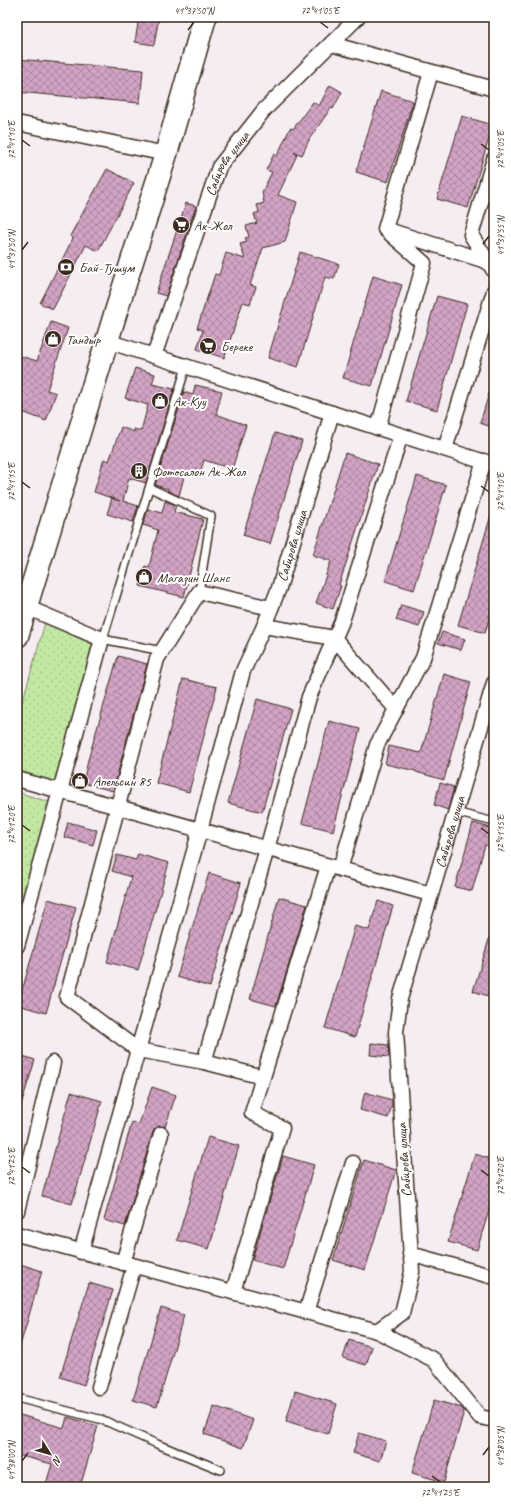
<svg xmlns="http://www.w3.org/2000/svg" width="511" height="1504" viewBox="0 0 511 1504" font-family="Caveat,sans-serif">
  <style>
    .park { fill: url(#park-dots); stroke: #7e8960 }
    .building { fill: url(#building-cross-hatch); stroke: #3b2a1e }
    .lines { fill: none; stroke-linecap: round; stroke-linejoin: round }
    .service-casing { stroke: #3b2a1e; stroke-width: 10 }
    .minor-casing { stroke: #3b2a1e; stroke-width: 17 }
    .trunk-casing { stroke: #3b2a1e; stroke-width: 25 }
    .service { stroke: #fff; stroke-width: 7 }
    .minor { stroke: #fff; stroke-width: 14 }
    .trunk { stroke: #fff; stroke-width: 22 }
    .ticks { fill: none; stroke: #3b2a1e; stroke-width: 1.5 }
    .labels { text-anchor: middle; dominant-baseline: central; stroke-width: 4; stroke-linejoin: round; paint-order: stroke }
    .street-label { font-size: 14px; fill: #3b2a1e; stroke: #fff }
    .poi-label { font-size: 14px; fill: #3b2a1e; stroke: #fff; text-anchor: start }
    .neatline { fill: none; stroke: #3b2a1e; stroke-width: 1.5 }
    .ticks-label { font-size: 10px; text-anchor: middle; fill: #3b2a1e }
  </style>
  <defs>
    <pattern id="park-dots" width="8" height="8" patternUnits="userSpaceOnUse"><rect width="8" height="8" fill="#c2e8a3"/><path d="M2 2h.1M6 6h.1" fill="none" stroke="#a8c78c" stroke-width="1.8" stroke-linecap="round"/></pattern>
    <pattern id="building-cross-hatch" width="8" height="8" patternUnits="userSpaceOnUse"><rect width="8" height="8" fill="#d2a3c4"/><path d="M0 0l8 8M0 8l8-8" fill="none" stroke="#ac859f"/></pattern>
  </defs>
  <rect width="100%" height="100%" fill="#f6edf3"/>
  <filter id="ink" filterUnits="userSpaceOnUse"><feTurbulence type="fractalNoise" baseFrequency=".025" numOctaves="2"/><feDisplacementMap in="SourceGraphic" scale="8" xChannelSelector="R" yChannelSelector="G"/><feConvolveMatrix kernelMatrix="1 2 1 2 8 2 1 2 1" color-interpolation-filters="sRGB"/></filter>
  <g filter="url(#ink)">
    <g class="park">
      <polygon points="45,623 94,645 54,783 17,770 17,720"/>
      <polygon points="17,792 49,802 17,919"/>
    </g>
    <g class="building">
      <polygon points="139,17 159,17 154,45 135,42"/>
      <polygon points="17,59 143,70 140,103 17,92"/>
      <polygon points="330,85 342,92 333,109 331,108 310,138 302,155 294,152 297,155 278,195 297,202 285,242 263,248 250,285 256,287 250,304 243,302 224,358 197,349 203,330 197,328 215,274 219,275 226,253 245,259 240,244 247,242 245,238 249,237 246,226 257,223 254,214 259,212 257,205 264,203 262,192 272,172 266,170 274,154 277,156 290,128 293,129 313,102 319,106"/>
      <polygon points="381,91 413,101 388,182 356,172"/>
      <polygon points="462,116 493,125 468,208 437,199"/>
      <polygon points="107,169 134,183 98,251 86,245 53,309 40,303 73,238 70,236"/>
      <polygon points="186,203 196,206 166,296 156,293"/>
      <polygon points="300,252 339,264 334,279 325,277 298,367 268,358"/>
      <polygon points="373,276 402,285 372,386 343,378"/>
      <polygon points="437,296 467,304 437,410 406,401"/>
      <polygon points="51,322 68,328 47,390 56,393 46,421 17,410 17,355 37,361"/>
      <polygon points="135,368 155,374 152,384 174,389 146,483 129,478 123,501 138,506 133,522 107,514 112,498 120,501 94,492 104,459 109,461 121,427 134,432 134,429 141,431 148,405 125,398"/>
      <polygon points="195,385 222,391 216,414 246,425 232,469 204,460 199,477 185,473 179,496 168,491 168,489 155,485 184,392 193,395"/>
      <polygon points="491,387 494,387 494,428 480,423"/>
      <polygon points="275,433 302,441 270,544 243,535"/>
      <polygon points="345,453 378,464 339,585 341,586 333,609 316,603 331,561 313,555"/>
      <polygon points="417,476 446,485 414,590 385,581"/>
      <polygon points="165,501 176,505 174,512 203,519 184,597 140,586 145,566 149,567 158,530 143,525 148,509 162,513"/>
      <polygon points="491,515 494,516 494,602 485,633 458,625"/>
      <polygon points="401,605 424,612 419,627 396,620"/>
      <polygon points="442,632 465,639 461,650 438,643"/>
      <polygon points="118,656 147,664 113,791 83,783 88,760"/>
      <polygon points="444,674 471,682 444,780 416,772 416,771 385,764 389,746 421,753"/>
      <polygon points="183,679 217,687 189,792 156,783"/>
      <polygon points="257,699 291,709 262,812 228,803"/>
      <polygon points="329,721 360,729 333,831 302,823"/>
      <polygon points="440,783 454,787 448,810 434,805"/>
      <polygon points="68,822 97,830 93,845 64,837"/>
      <polygon points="473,823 494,829 494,847 485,845 472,891 455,887"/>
      <polygon points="138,854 169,863 138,970 107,962 131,877 112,871 117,855 136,860"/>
      <polygon points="209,873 241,883 210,987 177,977"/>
      <polygon points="279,897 307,905 276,1006 250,999"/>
      <polygon points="48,899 76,907 46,1013 18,1005"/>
      <polygon points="378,901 393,906 355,1037 325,1028 355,926 369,930"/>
      <polygon points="491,933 494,933 494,998 473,991"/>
      <polygon points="371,1043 388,1045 389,1057 370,1055"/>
      <polygon points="17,1054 35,1060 20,1108 17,1108"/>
      <polygon points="152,1087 176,1095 165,1127 159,1126 153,1132 125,1226 104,1220 132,1122 139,1124"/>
      <polygon points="71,1092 102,1101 72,1204 42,1196"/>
      <polygon points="365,1092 392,1100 392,1105 388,1118 360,1110"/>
      <polygon points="208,1137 239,1146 209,1249 177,1240"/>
      <polygon points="475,1154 494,1160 494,1194 477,1250 448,1242"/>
      <polygon points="283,1156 314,1165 283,1269 252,1260"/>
      <polygon points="364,1160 396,1170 365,1270 333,1260"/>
      <polygon points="17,1263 42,1271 20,1346 17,1346"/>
      <polygon points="89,1283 113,1290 84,1385 60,1377"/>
      <polygon points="161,1308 184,1315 157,1407 133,1400"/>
      <polygon points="349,1340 372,1347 366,1365 343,1358"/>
      <polygon points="295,1391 337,1404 328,1434 286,1421"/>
      <polygon points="434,1400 462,1408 464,1411 444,1482 412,1473"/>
      <polygon points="214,1406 253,1420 243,1448 204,1434"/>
      <polygon points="17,1414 64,1428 67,1417 98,1426 80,1487 45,1487 52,1464 17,1455"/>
      <polygon points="359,1433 386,1441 380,1461 353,1453"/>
    </g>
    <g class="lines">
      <g class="service-casing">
        <g id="service">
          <polyline points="150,488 211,516 199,592"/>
          <polyline points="102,639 162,651"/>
          <polyline points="103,639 186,367"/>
          <polyline points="455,812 494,822"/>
          <polyline points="17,1398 103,1420 157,1444 221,1470"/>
        </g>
      </g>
      <g class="minor-casing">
        <g id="minor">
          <polyline points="331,44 494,89"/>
          <polyline points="17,123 166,154"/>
          <polyline points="494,159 471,235 494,271"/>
          <polyline points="391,231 492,263"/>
          <polyline points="107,341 494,465"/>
          <path id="s1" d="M154,356L219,167L264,110L358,17"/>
          <polyline points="378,428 424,263 385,229 431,72"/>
          <polyline points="445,449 494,291"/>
          <polyline points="264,626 334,638 396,709"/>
          <polyline points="17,779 430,894"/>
          <polyline points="340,869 377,745 423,658 484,461"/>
          <polyline points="17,946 102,639 26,607"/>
          <polyline points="204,1062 267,849 309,697 342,621 401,435"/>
          <polyline points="263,1077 204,1062 138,1050 67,997 157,659 199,592 271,608"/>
          <polyline points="17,1211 53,1063"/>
          <path id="s2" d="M17,1234L377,1331L402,1313L412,1272L396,1032L400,999L494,683"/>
          <path id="s3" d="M81,1252L200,830L243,671L264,626L279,588L332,413"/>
          <polyline points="410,1254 494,1277"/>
          <polyline points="123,1263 161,1134"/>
          <polyline points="233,1292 282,1128 252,1113 328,866"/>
          <polyline points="306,1312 353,1163"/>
          <polyline points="377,1331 434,1360 480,1417 494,1420"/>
          <polyline points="99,1387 134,1266"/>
        </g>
      </g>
      <g class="trunk-casing">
        <polyline id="trunk" points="17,636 114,318 166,154 205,17"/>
      </g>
      <use href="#service" class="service"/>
      <use href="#minor" class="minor"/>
      <use href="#trunk" class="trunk"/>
    </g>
  </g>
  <path class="ticks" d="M320,22L328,28M188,30L194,22M22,140L30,146M481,144L489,150M483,244L489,236M22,250L28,242M22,482L30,488M481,486L489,492M22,825L30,831M481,828L489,834M22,1167L30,1173M481,1170L489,1176M483,1455L489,1447M22,1461L28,1453M432,1476L440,1482"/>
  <defs>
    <g id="supermarket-disc" transform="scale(0.9)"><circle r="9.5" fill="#3b2a1e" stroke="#fff"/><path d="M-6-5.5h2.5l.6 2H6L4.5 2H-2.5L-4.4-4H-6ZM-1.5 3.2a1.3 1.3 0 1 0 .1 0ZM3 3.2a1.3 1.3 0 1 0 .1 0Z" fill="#fff"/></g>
    <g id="bank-disc" transform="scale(0.9)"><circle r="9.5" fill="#3b2a1e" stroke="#fff"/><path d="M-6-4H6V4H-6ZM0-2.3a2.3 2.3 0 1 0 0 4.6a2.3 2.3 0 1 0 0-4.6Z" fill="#fff"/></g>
    <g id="shop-disc" transform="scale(0.9)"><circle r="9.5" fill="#3b2a1e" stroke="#fff"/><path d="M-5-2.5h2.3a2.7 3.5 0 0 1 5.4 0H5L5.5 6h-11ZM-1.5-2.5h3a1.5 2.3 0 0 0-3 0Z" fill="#fff"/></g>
    <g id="building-disc" transform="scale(0.9)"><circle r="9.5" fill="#3b2a1e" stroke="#fff"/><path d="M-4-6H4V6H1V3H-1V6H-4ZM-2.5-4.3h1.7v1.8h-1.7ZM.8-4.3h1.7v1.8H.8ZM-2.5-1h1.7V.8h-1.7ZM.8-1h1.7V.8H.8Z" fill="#fff"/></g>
  </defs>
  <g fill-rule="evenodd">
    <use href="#supermarket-disc" x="181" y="225"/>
    <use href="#bank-disc" x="66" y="267"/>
    <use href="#shop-disc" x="53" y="339"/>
    <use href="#supermarket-disc" x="208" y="346"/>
    <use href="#shop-disc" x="160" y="401"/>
    <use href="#building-disc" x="139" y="471"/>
    <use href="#shop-disc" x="144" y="577"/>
    <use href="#shop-disc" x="80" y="781"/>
  </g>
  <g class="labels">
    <g class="street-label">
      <text stroke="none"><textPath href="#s1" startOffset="207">Сабирова улица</textPath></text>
      <text stroke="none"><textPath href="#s3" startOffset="738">Сабирова улица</textPath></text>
      <text stroke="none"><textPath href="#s2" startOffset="894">Сабирова улица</textPath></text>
      <text transform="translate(404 1160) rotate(-94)">Сабирова улица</text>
    </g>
    <g class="poi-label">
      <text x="194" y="225">Ак-Жол</text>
      <text x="79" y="267">Бай-Тушум</text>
      <text x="66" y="339">Тандыр</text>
      <text x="221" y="346">Береке</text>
      <text x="173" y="401">Ак-Куу</text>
      <text x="152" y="471">Фотосалон Ак-Жол</text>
      <text x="157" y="577">Магазин Шанс</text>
      <text x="93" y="781">Апельсин 85</text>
    </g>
  </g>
  <rect width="511" height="1504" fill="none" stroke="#fff" stroke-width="44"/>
  <g transform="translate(50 1454) rotate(127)" stroke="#ffffff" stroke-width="3" paint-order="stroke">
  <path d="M0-3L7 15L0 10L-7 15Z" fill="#3b2a1e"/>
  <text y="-6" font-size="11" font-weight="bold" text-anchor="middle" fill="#3b2a1e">N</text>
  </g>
  <rect x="22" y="22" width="467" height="1460" class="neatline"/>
  <g class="ticks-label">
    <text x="194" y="14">41°37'50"N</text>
    <text x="320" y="14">72°41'05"E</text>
    <text transform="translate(11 140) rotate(-90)" y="4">72°41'10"E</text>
    <text transform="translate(500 150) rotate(-90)" y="4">72°41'05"E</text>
    <text transform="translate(500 236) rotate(-90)" y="4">41°37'55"N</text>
    <text transform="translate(11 250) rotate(-90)" y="4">41°37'50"N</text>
    <text transform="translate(11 482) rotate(-90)" y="4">72°41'15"E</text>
    <text transform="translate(500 492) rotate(-90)" y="4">72°41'10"E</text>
    <text transform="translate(11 825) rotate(-90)" y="4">72°41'20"E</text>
    <text transform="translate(500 834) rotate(-90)" y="4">72°41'15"E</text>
    <text transform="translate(11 1167) rotate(-90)" y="4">72°41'25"E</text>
    <text transform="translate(500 1176) rotate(-90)" y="4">72°41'20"E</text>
    <text transform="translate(500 1447) rotate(-90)" y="4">41°38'05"N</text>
    <text transform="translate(11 1461) rotate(-90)" y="4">41°38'00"N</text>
    <text x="440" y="1496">72°41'25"E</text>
  </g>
</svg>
